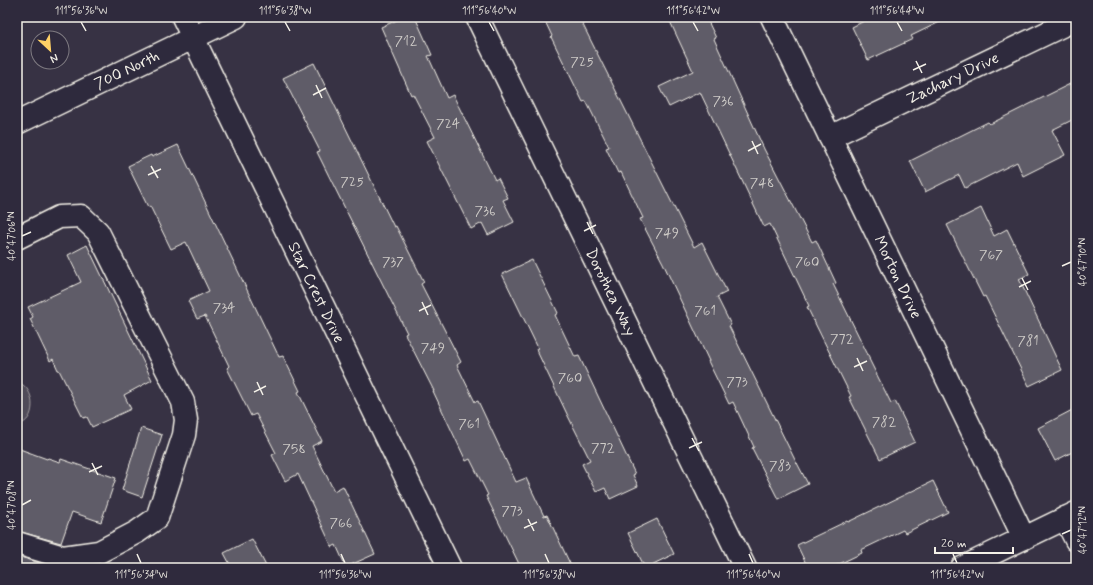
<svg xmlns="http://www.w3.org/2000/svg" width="1093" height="585" viewBox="0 0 1093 585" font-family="Mynerve,sans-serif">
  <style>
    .green { fill: #504b59; stroke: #a29ea0 }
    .building { fill: #5f5c67; stroke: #f4f1e8 }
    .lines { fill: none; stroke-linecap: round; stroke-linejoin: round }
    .minor-casing { stroke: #f4f1e8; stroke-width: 25 }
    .major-casing { stroke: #f4f1e8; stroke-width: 25 }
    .minor { stroke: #2f2a3d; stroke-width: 22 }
    .major { stroke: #2f2a3d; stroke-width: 22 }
    .ticks { fill: none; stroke: #f4f1e8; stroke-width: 1.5 }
    .labels { text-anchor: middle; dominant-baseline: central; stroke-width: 3; stroke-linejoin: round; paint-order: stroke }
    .number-label { font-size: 14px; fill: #cfccc8 }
    .street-label { font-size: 16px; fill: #f4f1e8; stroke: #2f2a3d }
    .neatline { fill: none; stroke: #f4f1e8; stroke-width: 1.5 }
    .ticks-label { font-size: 10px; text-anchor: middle; fill: #f4f1e8 }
  </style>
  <rect width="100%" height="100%" fill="#373244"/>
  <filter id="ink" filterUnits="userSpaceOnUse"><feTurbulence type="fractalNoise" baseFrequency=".025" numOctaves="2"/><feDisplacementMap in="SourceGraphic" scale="8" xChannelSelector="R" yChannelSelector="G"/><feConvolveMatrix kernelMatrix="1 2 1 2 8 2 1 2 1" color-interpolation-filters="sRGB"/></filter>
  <g filter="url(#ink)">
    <path class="green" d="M17,382C38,388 36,425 17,424Z"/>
    <g class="building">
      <polygon points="404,17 415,17 432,55 428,56 447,98 453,95 495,180 498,178 508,198 503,200 514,222 488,235 482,223 471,229 427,141 435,137 413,94 411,95 381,27"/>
      <polygon points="543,17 579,17 694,247 702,242 727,292 717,297 731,325 729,326 797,464 797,463 808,484 778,499 752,448 754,447 733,402 729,404 708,361 709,361 663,263 640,219 643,218 621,172 618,173 606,148 609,147 586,101 583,102 551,37 552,36"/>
      <polygon points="668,17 706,17 716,38 714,39 764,149 812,242 816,240 836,283 833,284 870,359 869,359 891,403 895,401 915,442 880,459 849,397 851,396 807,307 809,306 770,224 764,227 700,92 669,107 659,87 693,71"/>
      <polygon points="872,17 950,17 911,36 913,39 868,60 852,27"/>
      <polygon points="314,63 394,227 396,226 424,282 421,284 461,362 457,365 475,402 478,401 516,482 526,478 544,516 547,515 572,568 521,568 486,496 488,495 470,459 466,461 433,391 434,391 405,334 407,333 317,152 320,151 283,78"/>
      <polygon points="1076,81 1076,118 1052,130 1065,155 1023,176 1017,162 965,188 959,175 925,192 910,161 988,122 990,124"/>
      <polygon points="178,145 279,357 283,356 300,391 298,392 322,441 312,446 334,491 343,486 375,554 346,567 336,545 332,547 298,474 285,481 272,455 276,453 256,414 251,416 227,368 229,366 205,316 197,319 188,301 209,291 186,242 171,249 150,206 148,207 128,166 151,155 152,157"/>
      <polygon points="981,208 994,236 1007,229 1029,274 1019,279 1062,370 1029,386 985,296 983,297 947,225"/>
      <polygon points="87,245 152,380 124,395 131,409 92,427 87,417 83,418 59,370 58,370 53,359 50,361 30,319 33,317 28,307 81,282 68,255"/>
      <polygon points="532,260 558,313 555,315 575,357 579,356 635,474 633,475 638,486 610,499 605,488 596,492 582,464 590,460 567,414 536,349 538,348 502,274"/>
      <polygon points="1076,408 1076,450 1055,461 1038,428"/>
      <polygon points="141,428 162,435 142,497 122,490"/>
      <polygon points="17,448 47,459 48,458 60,462 61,459 116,478 101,522 72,512 61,543 17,531"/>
      <polygon points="933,481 948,512 905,533 903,530 861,550 862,553 831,568 808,568 797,545 847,521 848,522"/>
      <polygon points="657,519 674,554 645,568 628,533"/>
      <polygon points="252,539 267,568 232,568 224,553"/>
      <polygon points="17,556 53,567 52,568 17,568"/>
    </g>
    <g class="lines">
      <g class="minor-casing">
        <g id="minor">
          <path id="s1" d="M183,17L450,568"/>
          <path id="s2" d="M477,17L745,568"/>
          <path id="s3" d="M772,17L1024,538"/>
          <path id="s4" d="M830,137L1076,19"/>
          <polyline points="17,238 59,217 81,216 98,232 183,402 186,420 184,435 157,518 137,532 99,552 63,557 17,543"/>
          <polyline points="1065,518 1076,540"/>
          <polyline points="962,568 1076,513"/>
        </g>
      </g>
      <g class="major-casing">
        <g id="major">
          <path id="s5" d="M17,123L236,17"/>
        </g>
      </g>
      <use href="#minor" class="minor"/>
      <use href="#major" class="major"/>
    </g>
  </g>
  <path class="ticks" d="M81,22L86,31M285,22L290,31M489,22L494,31M693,22L698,31M897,22L902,31M916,61L922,73M913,70L926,64M316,85L322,98M313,95L326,88M752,141L758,154M748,151L761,144M151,166L158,178M148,175L161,169M587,222L593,234M584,231L596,225M22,236L31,232M1062,266L1071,262M1022,278L1028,290M1019,287L1031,281M422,302L428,315M419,311L431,305M857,358L863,371M854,367L867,361M257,382L263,395M254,392L266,386M692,438L699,451M689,448L702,442M92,463L98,475M89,472L102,466M22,505L31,500M528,519L534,531M524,528L537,522M1062,534L1071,530M137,554L141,563M341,554L345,563M545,554L549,563M749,554L753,563M953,554L957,563"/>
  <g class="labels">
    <g class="number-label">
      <text x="406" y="41">712</text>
      <text x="582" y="62">725</text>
      <text x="723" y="101">736</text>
      <text x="448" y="124">724</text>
      <text x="352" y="182">725</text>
      <text x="762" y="183">748</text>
      <text x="485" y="211">736</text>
      <text x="667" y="233">749</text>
      <text x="991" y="255">767</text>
      <text x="393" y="262">737</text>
      <text x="807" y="262">760</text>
      <text x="224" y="308">734</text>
      <text x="705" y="311">761</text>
      <text x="842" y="339">772</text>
      <text x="1028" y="341">781</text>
      <text x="433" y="348">749</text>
      <text x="570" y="378">760</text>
      <text x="737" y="382">773</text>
      <text x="884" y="422">782</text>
      <text x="469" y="424">761</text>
      <text x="603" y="448">772</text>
      <text x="294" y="449">758</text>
      <text x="780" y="466">783</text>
      <text x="512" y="511">773</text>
      <text x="341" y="523">766</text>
    </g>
    <g class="street-label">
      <text stroke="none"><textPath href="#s5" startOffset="122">700 North</textPath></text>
      <text stroke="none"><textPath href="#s4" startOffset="136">Zachary Drive</textPath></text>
      <text stroke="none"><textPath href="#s3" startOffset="289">Morton Drive</textPath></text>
      <text stroke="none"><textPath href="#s1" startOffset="306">Star Crest Drive</textPath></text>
      <text stroke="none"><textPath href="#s2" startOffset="306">Dorothea Way</textPath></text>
    </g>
  </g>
  <rect width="1093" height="585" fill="none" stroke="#2f2a3d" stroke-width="44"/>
  <g transform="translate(50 50) rotate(154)"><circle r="19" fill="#2f2a3d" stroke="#7e7a81"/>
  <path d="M0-3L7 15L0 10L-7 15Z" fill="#ffd166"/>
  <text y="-6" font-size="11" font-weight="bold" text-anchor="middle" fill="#f4f1e8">N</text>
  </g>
  <path d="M935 547v6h78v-6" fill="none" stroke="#f4f1e8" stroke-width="2"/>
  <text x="941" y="547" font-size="12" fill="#f4f1e8" stroke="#2f2a3d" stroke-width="3" paint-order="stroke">20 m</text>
  <rect x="22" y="22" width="1049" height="541" class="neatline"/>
  <g class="ticks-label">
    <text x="81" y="14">111°56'36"W</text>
    <text x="285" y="14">111°56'38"W</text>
    <text x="489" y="14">111°56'40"W</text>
    <text x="693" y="14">111°56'42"W</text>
    <text x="897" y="14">111°56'44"W</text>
    <text transform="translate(11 236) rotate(-90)" y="4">40°47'06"N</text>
    <text transform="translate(1082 262) rotate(-90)" y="4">40°47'10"N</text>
    <text transform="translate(11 505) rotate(-90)" y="4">40°47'08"N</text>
    <text transform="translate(1082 530) rotate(-90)" y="4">40°47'12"N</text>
    <text x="141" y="578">111°56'34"W</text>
    <text x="345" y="578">111°56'36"W</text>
    <text x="549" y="578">111°56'38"W</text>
    <text x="753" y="578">111°56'40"W</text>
    <text x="957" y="578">111°56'42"W</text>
  </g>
</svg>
